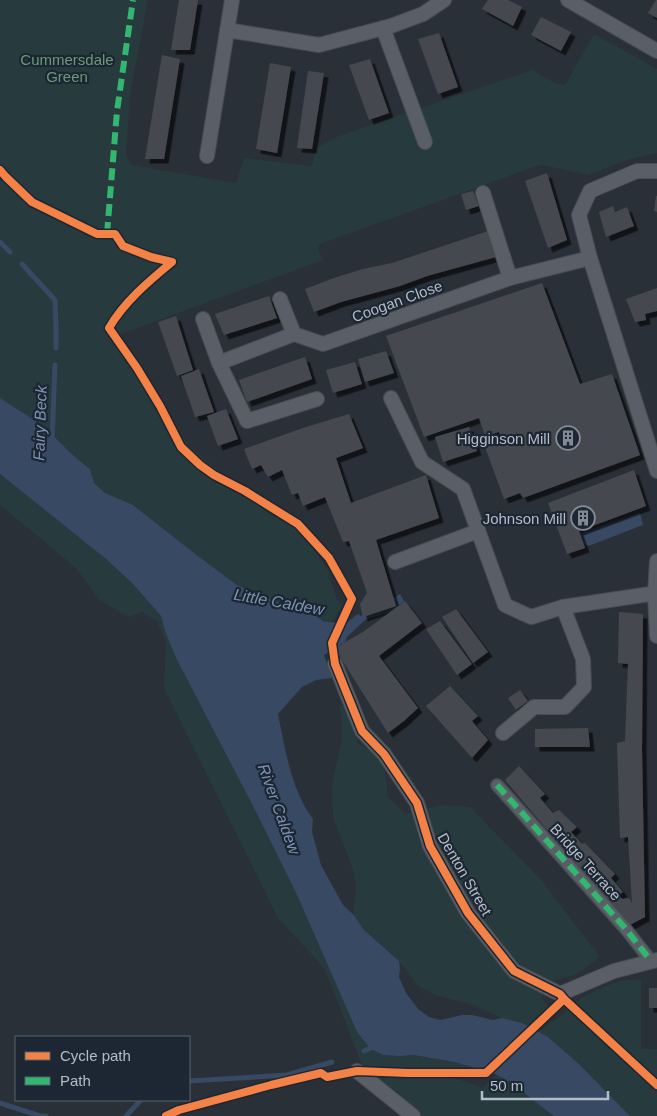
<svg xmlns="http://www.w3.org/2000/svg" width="657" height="1116" viewBox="0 0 657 1116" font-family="Helvetica,sans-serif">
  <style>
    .green { fill: #273a3e }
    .water { fill: #384963 }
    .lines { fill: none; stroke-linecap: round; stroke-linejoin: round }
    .stream { stroke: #384963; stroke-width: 5 }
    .building { fill: #444950; filter: url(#shadow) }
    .pedestrian-casing { stroke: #484c53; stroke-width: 14 }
    .minor-casing { stroke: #484c53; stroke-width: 16 }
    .pedestrian { stroke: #5a5e66; stroke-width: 11 }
    .minor { stroke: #5a5e66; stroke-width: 14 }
    .quiet { stroke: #33b770; stroke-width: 6; stroke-dasharray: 12 6; stroke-linecap: butt }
    .cycleway-casing { stroke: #1d2633; stroke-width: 11 }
    .cycleway { stroke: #f48246; stroke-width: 8 }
    .labels { text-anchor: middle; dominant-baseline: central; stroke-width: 4.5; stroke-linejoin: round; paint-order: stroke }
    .park-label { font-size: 15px; fill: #6b9a76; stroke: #1d2633 }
    .street-label { font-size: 15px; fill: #b4bcc9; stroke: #1d2633 }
    .poi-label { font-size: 15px; fill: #b4bcc9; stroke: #1d2633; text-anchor: end }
    .water-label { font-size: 16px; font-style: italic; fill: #7c92b1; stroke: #1d2633 }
  </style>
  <defs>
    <filter id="shadow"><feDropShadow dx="4.5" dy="4.5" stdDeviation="0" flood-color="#0009"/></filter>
  </defs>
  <rect width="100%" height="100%" fill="#2a3038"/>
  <g class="green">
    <path d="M0,0H148L130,95L126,155L131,165L236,183L244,158L312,166L316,148L339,136L532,70L555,83L565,85L594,34L657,69V153L626,160L589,175L542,165L534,167L320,244L318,249L323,260L121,334L139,381L189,446L269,514L292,525L304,537L328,570L337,600L342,605L331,625H327L316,616L297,610L237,585L198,556L133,505L105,493L94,483L90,469C75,458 63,445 49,432C33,419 17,409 0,398Z"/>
    <polygon points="0,474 106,559 132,583 161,616 165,631 176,658 255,810 297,895 357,1032 400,1056 414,1055 454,1062 483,1070 478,1078 438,1070 380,1067 362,1065 325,969 278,918 164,688 166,642 157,621 142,612 129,617 100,601 76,568 0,505"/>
    <polygon points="346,702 358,744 382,757 387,785 387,796 405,814 441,805 470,807 542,881 600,957 577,974 545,983 541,992 542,999 550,1008 527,1026 519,1022 502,1018 471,1004 435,995 417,985 409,973 399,961 363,929 354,915 354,904 356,889 353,869 333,817 332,784 342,739 342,723 339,706"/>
    <polygon points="641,979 641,1049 657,1049 657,1116 630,1116 579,1064 548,1037 538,1032 562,1015 582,997 606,986 621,981"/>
    <path d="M397,1073C426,1076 456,1075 482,1088L497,1075L510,1082L555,1116H422L394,1089L364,1077L372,1074Z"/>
  </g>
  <g class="water">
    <path d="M0,398C17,409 34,419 49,432C63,445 75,458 90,469L94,483L105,493L133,505L198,556L237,585L297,610L316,616L328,625L347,626L362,615L374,610L400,594L404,601L390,612L365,620L347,637L345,642L324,655L332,678L316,680L302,687L278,714C285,748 291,790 313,819L312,832L321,865L343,905L354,915L363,929L399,961L400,969L399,977L406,993L418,1009L429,1017L440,1020L462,1015H472L493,1020L502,1018L522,1023L548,1037L579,1064L630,1116H554L510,1082L493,1073L454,1062L414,1055L400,1056L383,1055L370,1048L357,1032L297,895L255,810L176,658L165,631L161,616L132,583L106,559L0,474Z"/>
    <polygon points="640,513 643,525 591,545 584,546 580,533"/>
  </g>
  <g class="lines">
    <g class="stream">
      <polyline points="0,242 10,252"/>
      <polyline points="22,264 55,300 56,326 56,348"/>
      <polyline points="52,442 55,365"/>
      <polyline points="322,624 347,626 358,617"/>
      <polyline points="364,1051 375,1046"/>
      <polyline points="189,1081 287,1075 332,1062"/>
      <polyline points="0,1103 40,1116 46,1116"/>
      <polyline points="126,1116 141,1100"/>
    </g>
  </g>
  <g class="building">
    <polygon points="179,0 198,0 190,50 171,50"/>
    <polygon points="488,0 508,0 522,7 513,26 482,9"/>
    <polygon points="656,0 657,0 657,18 648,13"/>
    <polygon points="541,17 571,32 561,51 531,35"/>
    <polygon points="439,33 458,87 438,94 418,39"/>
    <polygon points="162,55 180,59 164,159 145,159"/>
    <polygon points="370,59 389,113 369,120 349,65"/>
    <polygon points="270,63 291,67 277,153 256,149"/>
    <polygon points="308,71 324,73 312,149 297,148"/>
    <polygon points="547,173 567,240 548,248 525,181"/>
    <polygon points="473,191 479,206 466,210 461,194"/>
    <polygon points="656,196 657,196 657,212 654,211"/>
    <polygon points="613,206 615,212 627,207 634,226 606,237 599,212"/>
    <polygon points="488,231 496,257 427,276 400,286 341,302 314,312 305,289 334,278 363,269 392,263"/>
    <polygon points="542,283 580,384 612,374 640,455 523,498 520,493 504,499 485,447 502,440 499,432 485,436 479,418 424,437 386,336"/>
    <polygon points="657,288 657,311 645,314 646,320 635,322 626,299"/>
    <polygon points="269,296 277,318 224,335 215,314"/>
    <polygon points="176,316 193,370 177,376 158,322"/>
    <polygon points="386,351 394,373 365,382 358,359"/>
    <polygon points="305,357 312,379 247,402 239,380"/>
    <polygon points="355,362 362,384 333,393 326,370"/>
    <polygon points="199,369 214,412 195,417 181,376"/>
    <polygon points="226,409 238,439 218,446 207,416"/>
    <polygon points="349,414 363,448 336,458 351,503 426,475 439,518 376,540 396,606 363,617 360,604 367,593 349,541 343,542 325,497 303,506 298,493 292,495 282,470 268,477 261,465 252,469 244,449 306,427"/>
    <polygon points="469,427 477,451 443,462 435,437"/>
    <polygon points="634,470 646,506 579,531 585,548 567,554 548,503"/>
    <polygon points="405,601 422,623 379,656 418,708 404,721 388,733 335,649 345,642 363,632"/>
    <polygon points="456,609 488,652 473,663 442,617"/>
    <polygon points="619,612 643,614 642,750 645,917 628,926 505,780 519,766 545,794 540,798 553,813 559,810 577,827 571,832 582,844 585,843 615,874 611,878 623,892 619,895 622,899 629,898 632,903 628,837 620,838 617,743 625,741 628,664 618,663"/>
    <polygon points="440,621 472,664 457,675 426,629"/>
    <polygon points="450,686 478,716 472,721 488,740 472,758 426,706"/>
    <polygon points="520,690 528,701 516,710 508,698"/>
    <polygon points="588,728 590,747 535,747 535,729"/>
    <rect x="649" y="988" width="8" height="20"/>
  </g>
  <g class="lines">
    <g class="pedestrian-casing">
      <polyline id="pedestrian" points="497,785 625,928 651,961"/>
    </g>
    <g class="minor-casing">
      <g id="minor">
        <polyline points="568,0 657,51"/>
        <polyline points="383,28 425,142"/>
        <polyline points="227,30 319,45 391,26 423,14 444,0"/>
        <polyline points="207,156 232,0"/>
        <polyline points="657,171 637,171 590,191 579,215 590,258 657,471"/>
        <polyline points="483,193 510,278"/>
        <polyline points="280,299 294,334 323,344 510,278 590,258"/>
        <polyline points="203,319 219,363 247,421 317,399"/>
        <polyline points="219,363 294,334"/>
        <polyline points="391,398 422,462 463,489 505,605 531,617 563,607 657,593"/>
        <polyline points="657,561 655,594 657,636"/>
        <polyline points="395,562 478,531"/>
        <polyline points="335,664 362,731 384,754 417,803 430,846 468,913 514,971 560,994 614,971 657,960"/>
        <polyline points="503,733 534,707 565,707 584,687 583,659 563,607"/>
        <polyline points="357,1071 413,1116"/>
      </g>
    </g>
    <use href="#pedestrian" class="pedestrian"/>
    <use href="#minor" class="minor"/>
    <g class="quiet">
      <polyline points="107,234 117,111 133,0"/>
      <polyline points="497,785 625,928 651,961"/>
    </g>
    <g class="cycleway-casing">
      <g id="cycleway">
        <path d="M0,170L6,177L32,202L97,234H115L123,246L151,257L172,262C149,281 124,302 109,328L137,368L160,406L181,447L200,465L214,475L245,491L298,524L329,558L352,599L332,643L335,664L362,731L384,754L417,803L430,846L468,913L514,971L560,994L564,999L657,1085"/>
        <polyline points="166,1116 179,1110 271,1085 321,1073 327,1077 357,1071 407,1073 486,1073 564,999"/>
      </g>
    </g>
    <use href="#cycleway" class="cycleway"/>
  </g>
  <defs>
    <g id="building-ring" transform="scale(1.25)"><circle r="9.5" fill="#1d2633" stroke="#848b96" stroke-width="1.5"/><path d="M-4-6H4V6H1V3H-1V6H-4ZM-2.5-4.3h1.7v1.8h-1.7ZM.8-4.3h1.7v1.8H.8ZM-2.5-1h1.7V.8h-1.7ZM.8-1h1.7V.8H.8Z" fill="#848b96"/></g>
  </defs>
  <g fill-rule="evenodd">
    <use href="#building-ring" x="568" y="438"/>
    <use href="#building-ring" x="583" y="518"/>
  </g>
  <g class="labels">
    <g class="park-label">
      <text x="67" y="59">Cummersdale<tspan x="67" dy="17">Green</tspan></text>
    </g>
    <g class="street-label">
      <text transform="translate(397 301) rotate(-20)">Coogan Close</text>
      <text transform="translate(586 862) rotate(48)">Bridge Terrace</text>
      <text transform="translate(465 874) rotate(60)">Denton Street</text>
    </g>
    <g class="poi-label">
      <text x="550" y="438">Higginson Mill</text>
      <text x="566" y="518">Johnson Mill</text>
    </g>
    <g class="water-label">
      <text transform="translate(40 423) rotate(-88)">Fairy Beck</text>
      <text transform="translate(279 602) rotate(10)">Little Caldew</text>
      <text transform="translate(279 809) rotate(70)">River Caldew</text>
    </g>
  </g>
  <rect x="15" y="1036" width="175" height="65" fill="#1d2633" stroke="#59626f"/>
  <rect x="25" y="1052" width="25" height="8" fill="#f48246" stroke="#59626f"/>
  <text x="60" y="1061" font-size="15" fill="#b4bcc9">Cycle path</text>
  <rect x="25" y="1077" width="25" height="8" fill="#33b770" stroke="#59626f"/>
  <text x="60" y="1086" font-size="15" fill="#b4bcc9">Path</text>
  <path d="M482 1091v8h126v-8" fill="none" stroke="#b4bcc9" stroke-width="2.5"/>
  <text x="490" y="1091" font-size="15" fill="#b4bcc9" stroke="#1d2633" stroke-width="4" paint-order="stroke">50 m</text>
</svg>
